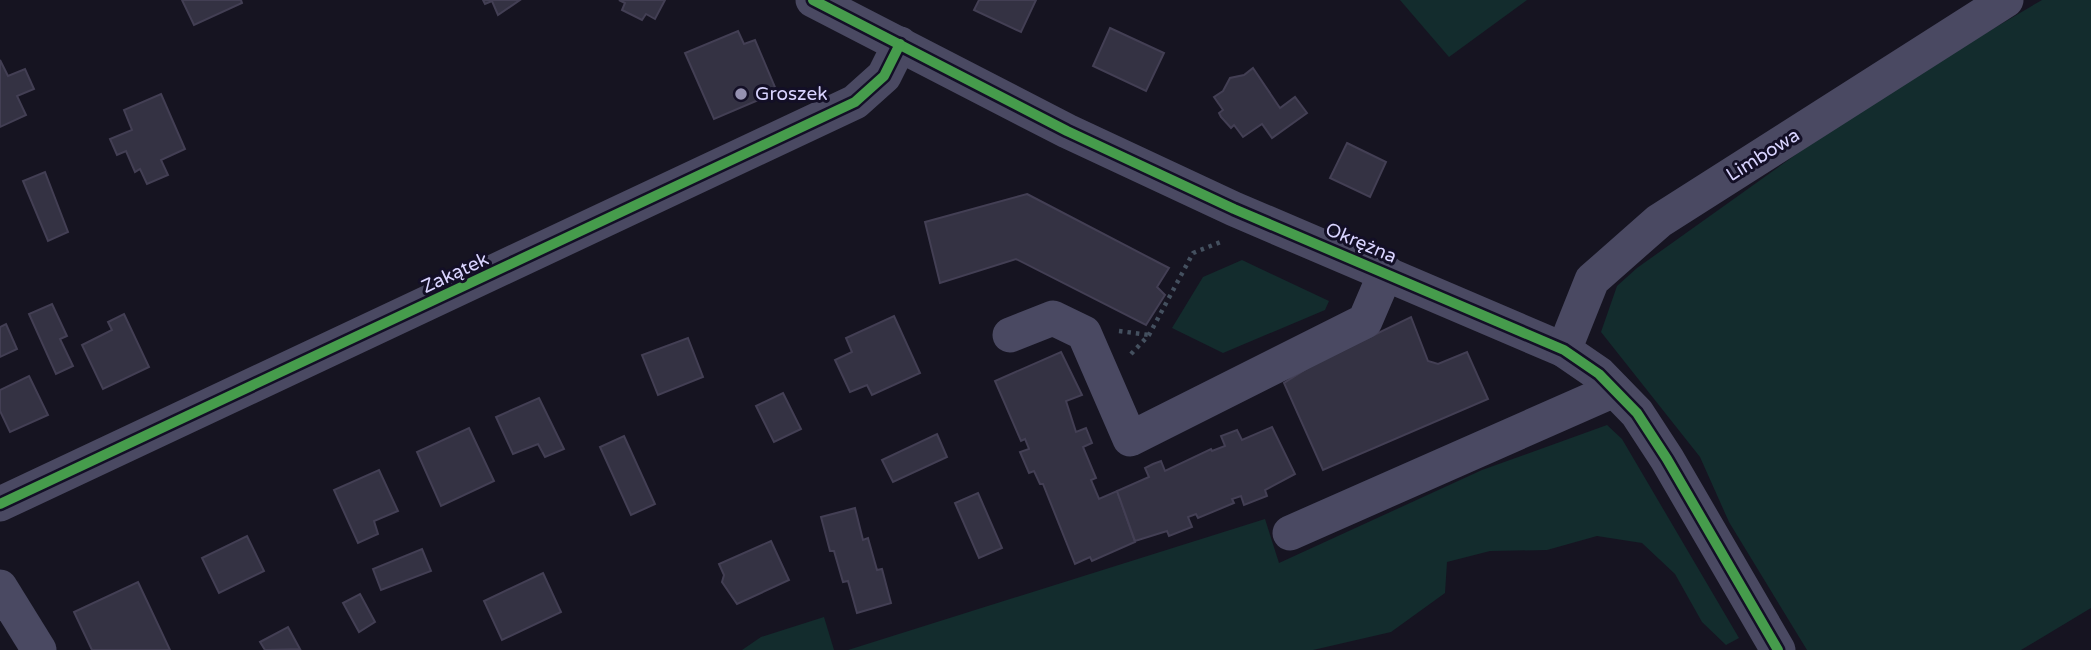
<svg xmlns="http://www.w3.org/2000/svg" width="2091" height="650" viewBox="0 0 2091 650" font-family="'Varela Round',sans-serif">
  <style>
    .green { fill: #132c2d }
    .building { fill: #343243; stroke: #433f54; stroke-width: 2 }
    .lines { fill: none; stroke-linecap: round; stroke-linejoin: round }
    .path { stroke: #44505f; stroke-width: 4.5; stroke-dasharray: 3.5 5; stroke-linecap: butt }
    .minor { stroke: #4a4962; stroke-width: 35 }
    .cycleway-casing { stroke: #130f26; stroke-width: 15 }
    .cycleway { stroke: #469c4c; stroke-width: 10 }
    .poi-dot { fill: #9591b1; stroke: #130f26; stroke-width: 2.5 }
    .labels { text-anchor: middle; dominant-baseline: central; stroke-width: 6; stroke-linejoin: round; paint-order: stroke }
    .poi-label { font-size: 19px; fill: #d9d4ff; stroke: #130f26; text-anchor: start }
    .street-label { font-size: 19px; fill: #d9d4ff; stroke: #130f26 }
  </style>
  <rect width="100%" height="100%" fill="#161421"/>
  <g class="green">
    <polygon points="1400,0 1527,0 1449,57"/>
    <polygon points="2042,0 2091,0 2091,608 2021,650 1807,650 1729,522 1700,457 1601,332 1617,286 1637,268 1878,96"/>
    <polygon points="1242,260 1329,301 1325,310 1223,353 1172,328 1203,277"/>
    <polygon points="1607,425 1622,439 1739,638 1726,645 1702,622 1675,574 1642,543 1597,536 1547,550 1490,551 1447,562 1445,593 1391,632 1313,650 848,650 1265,519 1279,563 1482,470"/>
    <polygon points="824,617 834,650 742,650 761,637"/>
  </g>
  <g class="building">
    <polygon points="182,0 241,0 242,3 194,25"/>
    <polygon points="483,0 520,0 498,15 492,1 485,4"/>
    <polygon points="619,0 665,0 655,19 646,14 642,20 622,10 625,3"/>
    <polygon points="979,0 1036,0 1021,32 974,10"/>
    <polygon points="1110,28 1164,53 1146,91 1093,66"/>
    <polygon points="738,31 744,44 755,40 777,92 714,119 685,53"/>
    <polygon points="0,60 8,76 25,69 34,89 17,96 26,115 0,127"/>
    <polygon points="1253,68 1280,108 1295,97 1307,113 1272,138 1262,124 1243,137 1234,125 1231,128 1221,117 1219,113 1223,110 1214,97 1223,91 1230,78 1244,75"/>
    <polygon points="161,94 185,149 161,160 168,175 147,184 140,169 135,172 126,151 117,155 110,139 132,130 124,110"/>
    <polygon points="1347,143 1386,162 1370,197 1330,178"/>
    <polygon points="45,172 68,232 48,241 23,181"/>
    <polygon points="1027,194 1169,268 1157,287 1165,295 1146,325 1016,259 940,283 925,222"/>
    <polygon points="52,304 67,336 60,339 73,366 56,374 29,314"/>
    <polygon points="124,314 149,367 103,389 82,345 112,330 108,322"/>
    <polygon points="894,316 920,373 872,395 867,385 850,392 835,360 852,352 846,338"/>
    <polygon points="1411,317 1428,361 1438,364 1467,352 1488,399 1323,470 1284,383 1314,364"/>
    <polygon points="6,324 17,349 0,357 0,327"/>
    <polygon points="688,338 703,377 658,395 642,355"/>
    <polygon points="1061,352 1082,395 1066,401 1076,432 1086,428 1092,443 1083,447 1096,478 1091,480 1099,499 1117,491 1135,542 1092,561 1090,557 1075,564 1043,484 1040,484 1034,471 1029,473 1020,452 1029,449 1025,439 1021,441 995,381"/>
    <polygon points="29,376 48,415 10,432 0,411 0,390"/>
    <polygon points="783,393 801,429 774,442 756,406"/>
    <polygon points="539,398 564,449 545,457 538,444 513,454 496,417"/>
    <polygon points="1272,427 1295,474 1265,490 1267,496 1244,505 1241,496 1232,499 1234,503 1198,518 1196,514 1188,517 1192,527 1169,536 1167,531 1135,541 1117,491 1149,477 1145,468 1153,464 1161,461 1165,471 1211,449 1212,451 1225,446 1221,436 1237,430 1242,440"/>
    <polygon points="469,428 494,481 441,506 417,452"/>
    <polygon points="937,434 947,457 893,482 882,460"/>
    <polygon points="624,436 655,504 631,515 600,447"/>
    <polygon points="379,470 398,511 374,521 378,534 358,543 334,490"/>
    <polygon points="978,493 1002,548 979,558 955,503"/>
    <polygon points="855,508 863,540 868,538 877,570 882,569 891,603 857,613 848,581 843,582 834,551 830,551 821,517"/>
    <polygon points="247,536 264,571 219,593 202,558"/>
    <polygon points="771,541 789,580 737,604 722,582 724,575 719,564"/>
    <polygon points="422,549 431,571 381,590 373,569"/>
    <polygon points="543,573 561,612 502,640 484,601"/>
    <polygon points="138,582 170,650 92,650 74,612"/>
    <polygon points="360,594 375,622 359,632 343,603"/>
    <polygon points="288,627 300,649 265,650 260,642"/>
  </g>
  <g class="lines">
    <g class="path">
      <polyline points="1119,331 1149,335"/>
      <polyline points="1131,354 1149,335 1193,253 1223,241"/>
    </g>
    <g class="minor">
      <polyline points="813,0 1067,131 1234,209 1564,350 1599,374 1637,413 1667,459 1778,650"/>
      <polyline points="1010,335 1053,318 1084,333 1130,439 1365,321 1386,272"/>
      <polyline points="1564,350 1592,280 1659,221 2006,0"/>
      <polyline points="0,504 855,102 884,76 900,44"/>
      <polyline points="1290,533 1614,390"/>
      <polyline points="0,587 39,650"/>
    </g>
    <g class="cycleway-casing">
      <g id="cycleway">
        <polyline points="813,0 1067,131 1234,209 1564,350 1599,374 1637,413 1667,459 1778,650"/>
        <polyline points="0,504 855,102 884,76 900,44"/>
      </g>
    </g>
    <use href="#cycleway" class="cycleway"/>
  </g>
  <circle class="poi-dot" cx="741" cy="94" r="7"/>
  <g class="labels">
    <g class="poi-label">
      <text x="755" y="94">Groszek</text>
    </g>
    <g class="street-label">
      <text transform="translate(1763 155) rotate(-32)">Limbowa</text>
      <text transform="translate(1361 243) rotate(23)">Okrężna</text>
      <text transform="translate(455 273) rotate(-25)">Zakątek</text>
    </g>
  </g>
</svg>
